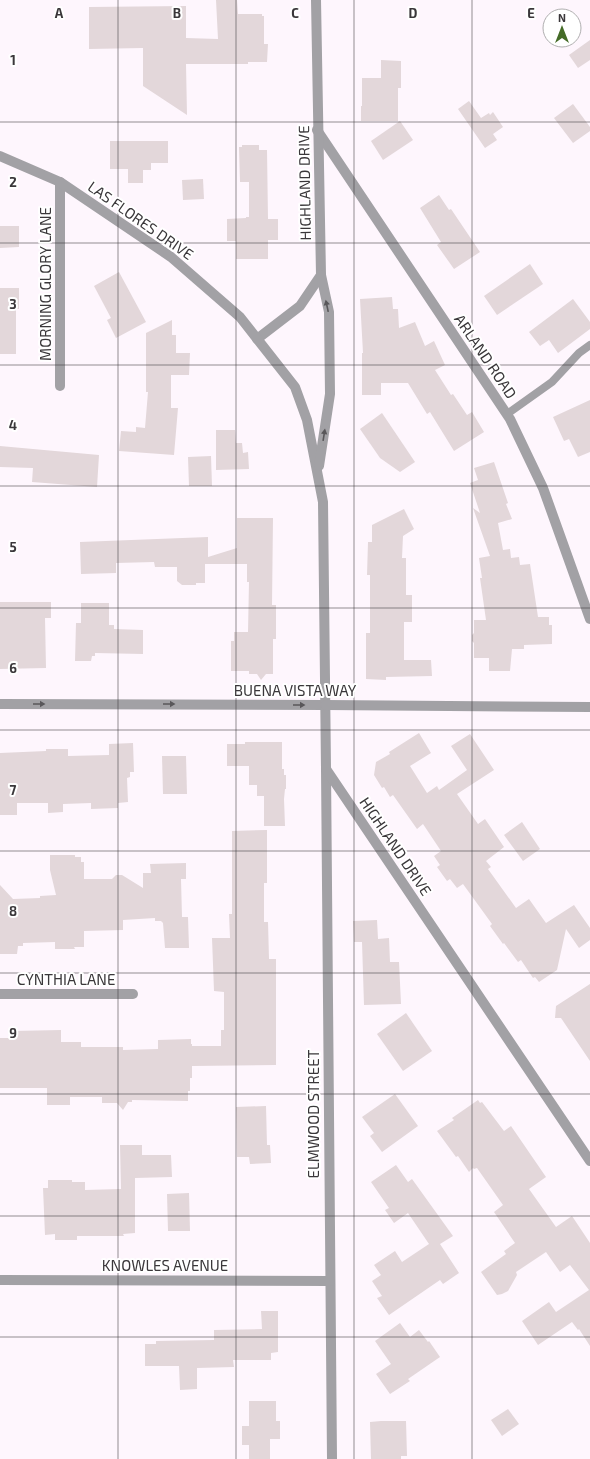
<svg xmlns="http://www.w3.org/2000/svg" width="590" height="1459" viewBox="0 0 590 1459" font-family="'Exo 2',sans-serif">
  <style>
    .building { fill: #e3d7da }
    .lines { fill: none; stroke-linecap: round; stroke-linejoin: round }
    .service { stroke: #a2a1a5; stroke-width: 8 }
    .minor { stroke: #a2a1a5; stroke-width: 10 }
    .tertiary { stroke: #a2a1a5; stroke-width: 10 }
    .oneway { fill: #59575a }
    .grid { fill: none; stroke: #3a373a; stroke-width: 1; stroke-opacity: 0.55 }
    .labels { text-anchor: middle; dominant-baseline: central; stroke-width: 4; stroke-linejoin: round; paint-order: stroke }
    .street-label { font-size: 15px; fill: #3a373a; stroke: #fff }
    .grid-label { font-size: 13px; text-anchor: middle; font-weight: bold; fill: #3a373a; stroke: #fff; stroke-width: 4; stroke-linejoin: round; paint-order: stroke }
  </style>
  <rect width="100%" height="100%" fill="#fef6fd"/>
  <g class="building">
    <polygon points="216,0 237,0 238,14 262,14 262,16 264,16 264,44 268,44 267,62 248,62 248,64 186,64 187,115 143,86 143,48 89,49 89,7 186,6 186,38 218,39"/>
    <polygon points="590,40 590,60 578,68 569,55"/>
    <polygon points="381,60 401,61 401,88 398,88 398,121 361,121 361,106 362,106 362,78 381,78"/>
    <polygon points="469,101 481,118 489,113 490,115 493,112 503,127 493,134 497,140 485,148 458,109"/>
    <polygon points="573,104 590,127 590,131 573,143 554,118"/>
    <polygon points="400,121 413,140 383,160 371,141"/>
    <polygon points="110,141 168,141 168,163 151,163 151,170 143,170 143,183 128,183 128,169 110,169"/>
    <polygon points="242,145 259,145 259,150 267,150 268,219 278,219 278,240 268,240 268,259 236,259 236,241 227,241 227,219 246,218 246,217 249,217 249,182 240,182 239,147 242,147"/>
    <polygon points="203,179 204,199 183,200 182,180"/>
    <polygon points="439,195 449,210 451,209 480,252 454,269 437,245 441,242 420,208"/>
    <polygon points="0,226 19,226 19,247 0,248"/>
    <polygon points="530,264 543,284 497,315 484,296"/>
    <polygon points="119,272 146,322 116,338 107,320 111,318 94,286"/>
    <polygon points="0,288 19,288 19,309 16,309 16,354 0,354"/>
    <polygon points="392,297 393,309 398,309 399,328 415,322 425,346 434,341 445,365 435,370 451,395 453,394 467,415 472,412 484,432 454,451 430,412 427,414 408,383 381,383 381,395 362,395 362,353 363,353 360,299"/>
    <polygon points="573,299 590,322 590,329 558,353 549,340 540,346 529,332"/>
    <polygon points="172,320 172,335 176,335 176,353 190,353 189,375 171,375 171,408 178,408 174,455 119,451 121,431 136,432 136,427 145,428 148,392 146,392 146,333"/>
    <polygon points="590,400 590,452 578,457 569,439 564,441 553,417"/>
    <polygon points="382,413 415,462 400,472 380,458 360,429"/>
    <polygon points="216,430 235,430 236,443 242,443 243,453 248,452 249,469 216,470"/>
    <polygon points="0,446 99,455 97,487 32,482 33,468 0,467"/>
    <polygon points="211,456 212,486 189,486 188,457"/>
    <polygon points="494,462 508,503 506,504 512,519 498,523 503,550 510,549 511,558 519,557 520,565 530,564 538,617 549,617 549,625 552,625 552,644 524,645 524,649 512,649 510,671 489,671 489,658 474,658 474,643 472,641 472,635 474,633 474,620 486,620 480,578 482,578 479,558 490,556 473,508 480,513 470,483 478,480 474,468"/>
    <polygon points="404,509 414,529 403,536 402,558 406,558 406,595 412,595 412,622 404,622 404,660 431,660 432,676 386,677 386,680 366,679 366,633 370,633 370,575 367,575 368,542 372,542 372,525"/>
    <polygon points="237,518 273,518 272,605 276,605 276,639 273,639 273,674 266,674 261,680 257,674 249,674 249,671 231,671 231,641 234,641 234,632 248,632 249,582 247,582 247,564 205,564 205,583 196,583 196,585 182,585 177,581 177,567 155,567 154,562 116,563 116,573 81,574 80,542 208,537 208,557 237,548"/>
    <polygon points="0,602 51,602 51,618 45,618 46,668 0,669"/>
    <polygon points="81,603 109,603 109,625 114,625 114,629 143,630 143,654 95,653 95,656 92,656 91,661 75,661 76,623 81,623"/>
    <polygon points="419,733 431,753 410,766 427,793 437,786 439,790 467,770 451,746 470,734 494,770 457,794 478,824 485,819 504,847 486,861 491,867 488,869 516,908 529,899 546,923 574,905 590,928 590,940 579,948 566,929 557,970 539,982 535,977 533,978 521,960 518,962 504,943 503,944 490,926 492,924 463,884 457,888 450,879 447,881 437,867 440,865 434,856 441,851 423,824 417,829 393,795 390,797 384,787 382,788 374,775 376,762 390,754 389,752"/>
    <polygon points="245,742 282,742 282,769 284,769 284,775 286,775 286,789 285,789 284,799 285,826 264,826 264,796 257,796 257,785 249,785 249,766 227,766 227,744 245,744"/>
    <polygon points="133,743 134,772 130,772 130,777 127,778 128,802 118,803 118,808 91,809 91,803 63,804 63,812 48,813 48,803 17,803 17,815 0,815 0,753 46,751 46,749 68,749 68,756 109,755 109,744"/>
    <polygon points="162,756 186,756 187,794 163,794"/>
    <polygon points="522,822 540,849 523,861 504,835"/>
    <polygon points="267,830 267,883 264,883 264,922 268,922 269,959 276,959 276,1065 192,1066 192,1078 190,1078 190,1091 188,1091 188,1101 132,1100 132,1102 128,1102 123,1110 117,1103 102,1103 102,1097 70,1097 70,1105 47,1105 47,1088 0,1088 0,1038 12,1038 13,1037 13,1031 61,1030 61,1042 81,1042 81,1047 123,1047 123,1050 158,1049 158,1040 191,1039 191,1044 192,1044 192,1046 221,1046 221,1030 224,1030 224,992 214,991 212,938 230,938 229,914 232,914 232,831"/>
    <polygon points="50,855 75,855 75,857 81,857 81,862 84,862 84,879 112,879 116,875 122,875 143,888 143,873 151,873 150,864 186,863 186,879 181,879 182,917 188,917 189,948 165,948 163,923 161,921 155,921 155,918 123,920 123,930 84,931 84,947 74,947 75,949 55,949 55,942 23,943 23,946 18,946 17,954 0,954 0,885 13,899 40,898 40,896 56,895 50,870"/>
    <polygon points="377,920 378,939 389,938 390,962 399,962 401,1004 364,1005 362,942 354,942 353,921"/>
    <polygon points="590,984 590,1061 561,1018 555,1018 556,1006"/>
    <polygon points="406,1013 432,1051 403,1071 377,1034"/>
    <polygon points="395,1094 418,1126 382,1152 370,1136 374,1133 362,1117"/>
    <polygon points="478,1100 480,1103 482,1102 504,1131 511,1126 546,1177 529,1189 556,1227 572,1216 590,1243 590,1346 579,1329 578,1330 572,1322 538,1345 522,1321 549,1302 556,1312 589,1290 570,1265 560,1272 546,1252 516,1272 517,1275 508,1291 502,1294 497,1295 481,1272 506,1254 504,1251 515,1243 494,1212 503,1205 477,1168 474,1169 473,1168 469,1172 458,1156 456,1157 437,1131 454,1120 452,1118"/>
    <polygon points="266,1106 267,1145 270,1145 271,1163 250,1164 249,1157 237,1157 236,1107"/>
    <polygon points="120,1145 142,1145 142,1155 171,1155 172,1177 135,1178 135,1233 123,1234 124,1236 77,1236 77,1240 55,1240 55,1234 45,1235 43,1188 48,1188 48,1180 72,1180 72,1182 85,1182 85,1190 121,1189"/>
    <polygon points="396,1165 408,1182 412,1179 453,1236 440,1244 459,1273 443,1284 440,1280 389,1315 377,1298 382,1296 372,1281 381,1275 374,1265 395,1251 402,1262 429,1244 408,1213 394,1223 385,1210 389,1208 371,1182"/>
    <polygon points="189,1193 190,1231 168,1231 167,1194"/>
    <polygon points="261,1311 278,1311 278,1352 271,1353 271,1360 233,1360 234,1367 197,1368 197,1389 180,1390 179,1366 145,1366 145,1344 156,1344 156,1341 214,1340 214,1330 262,1329"/>
    <polygon points="400,1323 410,1337 419,1330 428,1342 429,1341 440,1357 408,1379 410,1381 390,1394 376,1374 391,1364 375,1341"/>
    <polygon points="249,1401 276,1401 276,1421 280,1421 280,1439 270,1439 270,1459 249,1459 249,1445 242,1445 242,1426 249,1426"/>
    <polygon points="508,1409 519,1424 502,1436 491,1420"/>
    <polygon points="381,1421 406,1421 407,1456 401,1456 401,1459 371,1459 370,1422"/>
  </g>
  <g class="lines">
    <polyline class="service" points="507,414 552,382 579,353 590,345"/>
    <g class="minor">
      <polyline points="317,130 510,419 543,488 590,619"/>
      <polyline points="60,182 60,386"/>
      <polyline points="257,339 300,306 321,275 316,0"/>
      <polyline points="0,704 326,705"/>
      <polyline points="326,769 332,1459"/>
      <polyline points="0,994 133,994"/>
      <polyline points="0,1280 330,1281"/>
    </g>
    <g class="tertiary">
      <polyline points="0,156 60,182 171,257 240,317 295,387 307,420 323,502 326,769 590,1161"/>
      <polyline points="319,466 330,394 329,312 321,275"/>
      <polyline points="326,705 590,707"/>
    </g>
  </g>
  <defs><path id="oneway-solid" d="M-6-.8H1V-3.2L6.5 0L1 3.2V.8H-6Z"/></defs>
  <g class="oneway">
    <use href="#oneway-solid" transform="translate(327 306) rotate(-102)"/>
    <use href="#oneway-solid" transform="translate(324 435) rotate(-81)"/>
    <use href="#oneway-solid" transform="translate(39 704)"/>
    <use href="#oneway-solid" transform="translate(169 704)"/>
    <use href="#oneway-solid" transform="translate(299 705)"/>
  </g>
  <path class="grid" d="M118,0V1459M236,0V1459M354,0V1459M472,0V1459M0,122H590M0,243H590M0,365H590M0,486H590M0,608H590M0,730H590M0,851H590M0,973H590M0,1094H590M0,1216H590M0,1337H590"/>
  <g class="labels">
    <g class="street-label">
      <text transform="translate(304 183) rotate(-91)">HIGHLAND DRIVE</text>
      <text transform="translate(141 220) rotate(35)">LAS FLORES DRIVE</text>
      <text transform="translate(45 284) rotate(-90)">MORNING GLORY LANE</text>
      <text transform="translate(486 356) rotate(56)">ARLAND ROAD</text>
      <text x="295" y="690">BUENA VISTA WAY</text>
      <text transform="translate(396 846) rotate(56)">HIGHLAND DRIVE</text>
      <text x="66" y="979">CYNTHIA LANE</text>
      <text transform="translate(313 1114) rotate(-90)">ELMWOOD STREET</text>
      <text x="165" y="1265">KNOWLES AVENUE</text>
    </g>
  </g>
  <g class="grid-label">
    <text x="59" y="18">A</text>
    <text x="177" y="18">B</text>
    <text x="295" y="18">C</text>
    <text x="413" y="18">D</text>
    <text x="531" y="18">E</text>
    <text x="13" y="65">1</text>
    <text x="13" y="187">2</text>
    <text x="13" y="309">3</text>
    <text x="13" y="430">4</text>
    <text x="13" y="552">5</text>
    <text x="13" y="673">6</text>
    <text x="13" y="795">7</text>
    <text x="13" y="916">8</text>
    <text x="13" y="1038">9</text>
  </g>
  <g transform="translate(562 28)"><circle r="19" fill="#ffffff" stroke="#b0afb0"/>
  <path d="M0-3L7 15L0 10L-7 15Z" fill="#446b27"/>
  <text y="-6" font-size="11" font-weight="bold" text-anchor="middle" fill="#3a373a">N</text>
  </g>
</svg>
